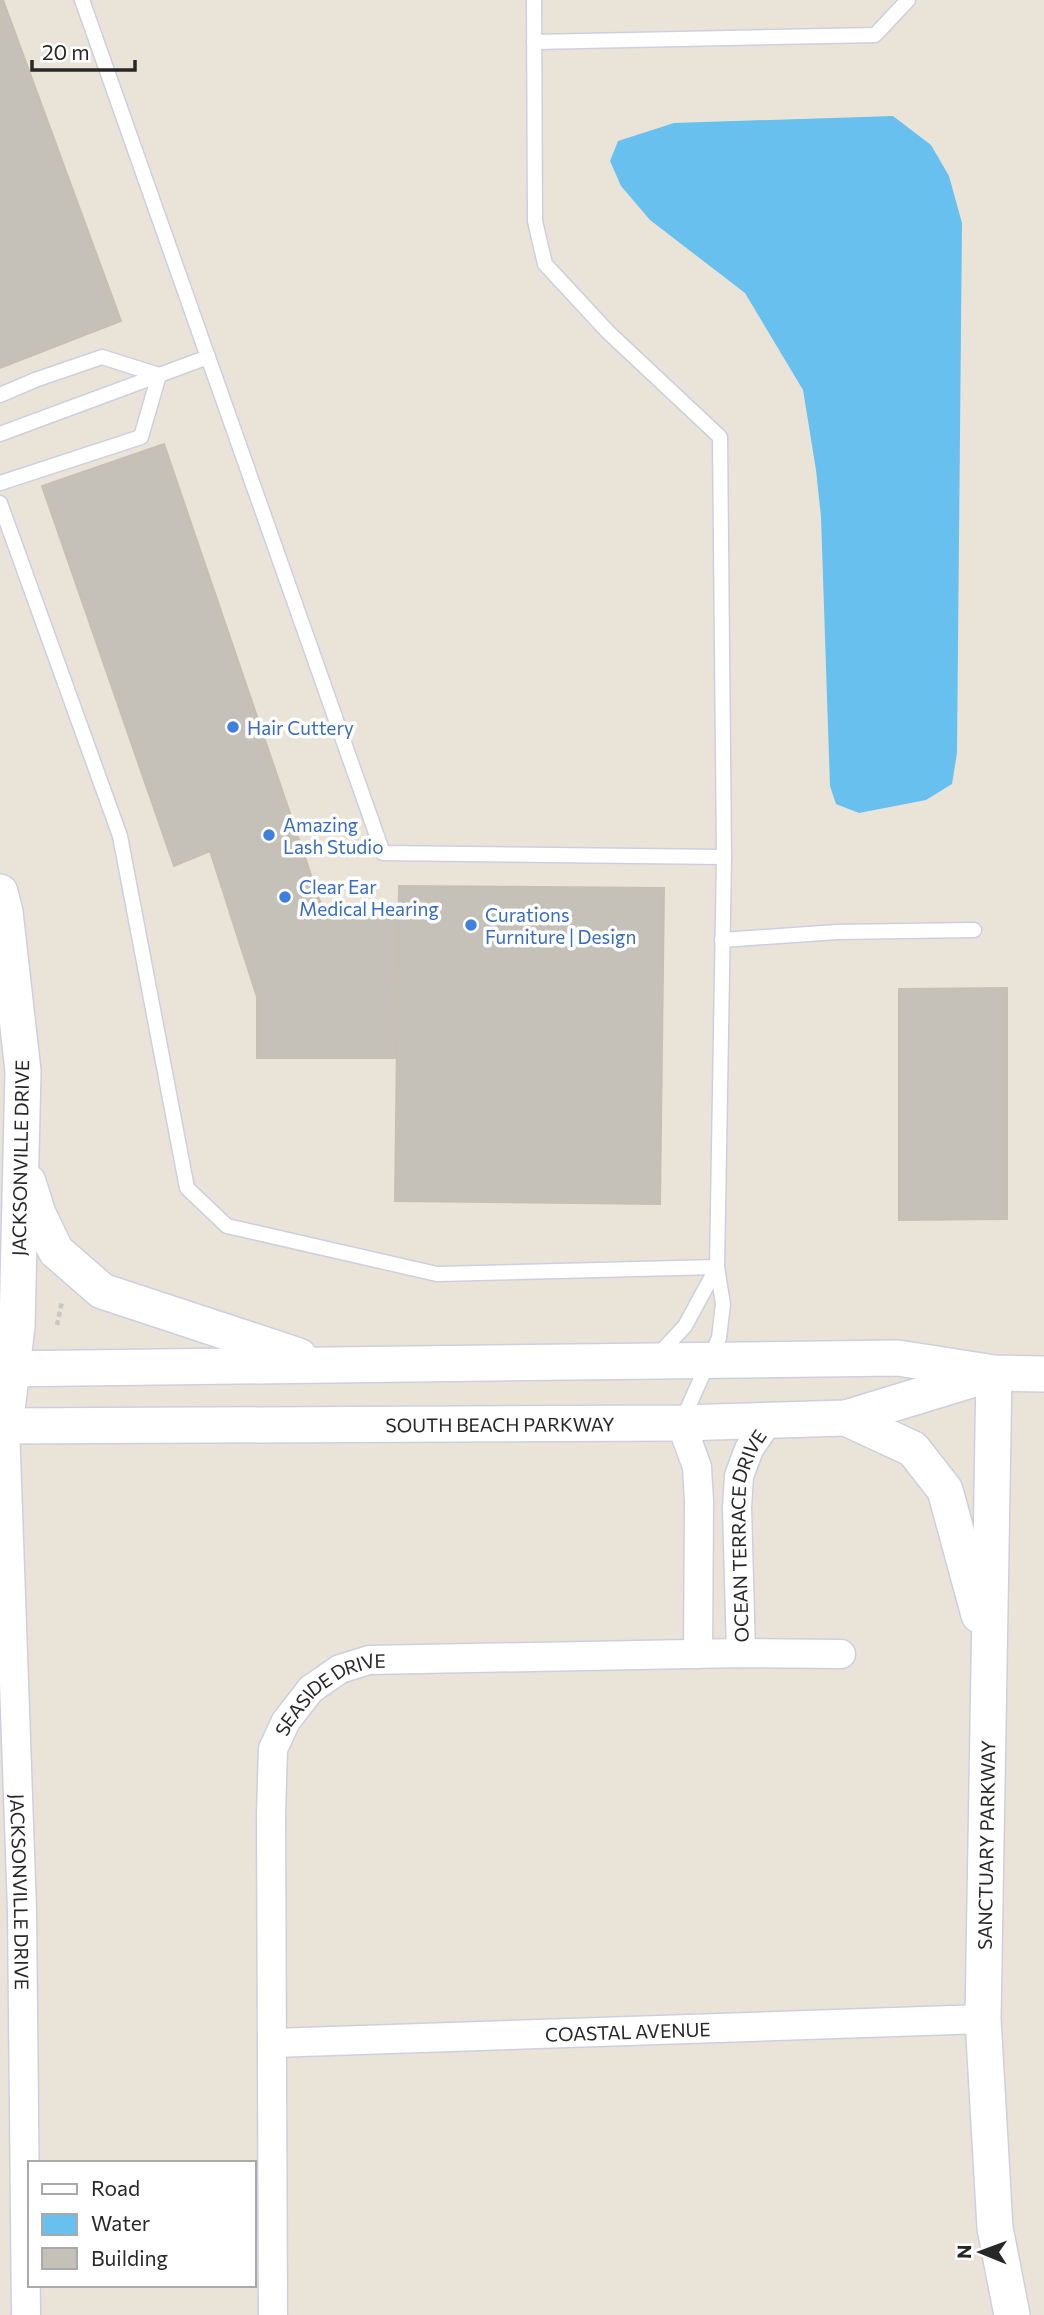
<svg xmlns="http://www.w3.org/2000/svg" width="1044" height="2315" viewBox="0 0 1044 2315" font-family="Commissioner,sans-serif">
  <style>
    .water { fill: #68c0ee }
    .building { fill: #c5c0b8; stroke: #c5c0b2; stroke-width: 2 }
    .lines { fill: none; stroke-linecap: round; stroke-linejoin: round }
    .service-casing { stroke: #cdcfe1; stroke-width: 17 }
    .minor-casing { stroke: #cdcfe1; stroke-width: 31 }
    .tertiary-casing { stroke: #cdcfe1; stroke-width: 38 }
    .path { stroke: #c7c7c7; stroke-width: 4.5; stroke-dasharray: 5 3.5; stroke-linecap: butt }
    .service { stroke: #fff; stroke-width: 14 }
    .minor { stroke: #fff; stroke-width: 28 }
    .tertiary { stroke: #fff; stroke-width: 35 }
    .shop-dot { fill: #3f7fe0; stroke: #fff; stroke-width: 2.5 }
    .labels { text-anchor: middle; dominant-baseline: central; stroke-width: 7; stroke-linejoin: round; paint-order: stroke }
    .shop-label { font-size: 19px; fill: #366cbe; stroke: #fff; text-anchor: start }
    .street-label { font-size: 19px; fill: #272727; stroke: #fff }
  </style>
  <rect width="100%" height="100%" fill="#eae4d8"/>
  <polygon class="water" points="893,116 931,145 949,176 962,223 957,753 952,784 926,800 859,813 836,804 830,786 821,517 816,470 803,390 745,293 650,220 621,186 610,161 618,141 674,123"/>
  <g class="building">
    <polygon points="0,0 3,0 121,321 0,368"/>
    <polygon points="164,444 324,913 398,914 397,1058 257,1058 257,997 210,851 174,866 42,486"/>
    <polygon points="399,886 664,888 660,1204 395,1201"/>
    <polygon points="1007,988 1007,1219 899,1220 899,989"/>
  </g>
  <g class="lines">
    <g class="service-casing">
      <g id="service">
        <polyline points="82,0 383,853 724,857"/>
        <polyline points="534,0 535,221 545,264 608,332 720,437 724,857 717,1267 723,1304 719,1338 682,1421"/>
        <polyline points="534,42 875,35 908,0"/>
        <polyline points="0,395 35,380 102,357 159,375 141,437 0,483"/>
        <polyline points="0,434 208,357"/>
        <polyline points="0,503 120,836 187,1188 227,1226 437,1274 717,1267"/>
        <polyline points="722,940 837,932 974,930"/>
        <polyline points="658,1355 685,1326 717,1267"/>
      </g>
    </g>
    <g class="minor-casing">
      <g id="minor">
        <polyline points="681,1423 697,1467 699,1501 698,1654"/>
        <path id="s1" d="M5,1426L22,1910L26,2315"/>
        <path id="s2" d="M741,1653L737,1507L739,1476L749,1449L768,1421"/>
        <path id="s3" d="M273,2043L983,2019"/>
        <path id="s4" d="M273,2315L271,1814L273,1749L286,1721L311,1689L340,1669L369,1660L741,1653L841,1654"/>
      </g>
    </g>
    <g class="tertiary-casing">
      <g id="tertiary">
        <polyline points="0,892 5,912 23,1071 17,1327 5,1426"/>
        <polyline points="28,1182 38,1214 56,1251 102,1291 299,1356"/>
        <polyline points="0,1369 898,1358 994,1373 1044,1374"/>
        <polyline points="994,1373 983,2019 995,2228 1012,2315"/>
        <polyline points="846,1418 913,1449 945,1490 979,1615"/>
        <path id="s5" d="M0,1426L681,1423L846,1418L987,1375"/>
      </g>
    </g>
    <polyline class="path" points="57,1325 62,1301"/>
    <use href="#service" class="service"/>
    <use href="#minor" class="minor"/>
    <use href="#tertiary" class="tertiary"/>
  </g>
  <g class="shop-dot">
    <circle cx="233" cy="727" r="7"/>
    <circle cx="269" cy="835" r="7"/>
    <circle cx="285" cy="897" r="7"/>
    <circle cx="471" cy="925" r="7"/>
  </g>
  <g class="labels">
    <g class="shop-label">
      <text x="247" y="727">Hair Cuttery</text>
      <text x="283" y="824">Amazing<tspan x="283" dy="22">Lash Studio</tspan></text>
      <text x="299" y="886">Clear Ear<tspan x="299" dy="22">Medical Hearing</tspan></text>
      <text x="485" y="914">Curations<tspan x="485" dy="22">Furniture | Design</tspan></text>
    </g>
    <g class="street-label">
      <text transform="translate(20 1158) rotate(-89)">JACKSONVILLE DRIVE</text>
      <text stroke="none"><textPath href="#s5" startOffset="500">SOUTH BEACH PARKWAY</textPath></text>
      <text stroke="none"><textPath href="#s2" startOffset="119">OCEAN TERRACE DRIVE</textPath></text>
      <text stroke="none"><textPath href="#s4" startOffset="651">SEASIDE DRIVE</textPath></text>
      <text transform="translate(986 1845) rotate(-89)">SANCTUARY PARKWAY</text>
      <text stroke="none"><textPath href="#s1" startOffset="466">JACKSONVILLE DRIVE</textPath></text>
      <text stroke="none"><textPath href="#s3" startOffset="355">COASTAL AVENUE</textPath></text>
    </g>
  </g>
  <rect x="28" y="2161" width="228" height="126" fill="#ffffff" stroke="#a9a9a9" stroke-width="2"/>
  <rect x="42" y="2184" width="35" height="10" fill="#ffffff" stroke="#a9a9a9" stroke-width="2"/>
  <text x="91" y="2196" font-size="21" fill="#272727">Road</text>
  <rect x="42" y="2214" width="35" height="21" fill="#68c0ee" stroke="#a9a9a9" stroke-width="2"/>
  <text x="91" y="2231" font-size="21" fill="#272727">Water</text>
  <rect x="42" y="2248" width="35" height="21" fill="#c5c0b8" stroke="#a9a9a9" stroke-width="2"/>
  <text x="91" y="2266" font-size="21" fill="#272727">Building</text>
  <g transform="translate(981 2252) rotate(271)" stroke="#ffffff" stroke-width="5" paint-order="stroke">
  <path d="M0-5L12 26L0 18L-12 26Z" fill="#272727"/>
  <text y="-10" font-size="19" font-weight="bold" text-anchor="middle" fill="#272727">N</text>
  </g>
  <path d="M32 60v10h103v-10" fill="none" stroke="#272727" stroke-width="3.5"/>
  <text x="42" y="60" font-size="21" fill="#272727" stroke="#ffffff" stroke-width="5" paint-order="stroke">20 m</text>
</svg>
